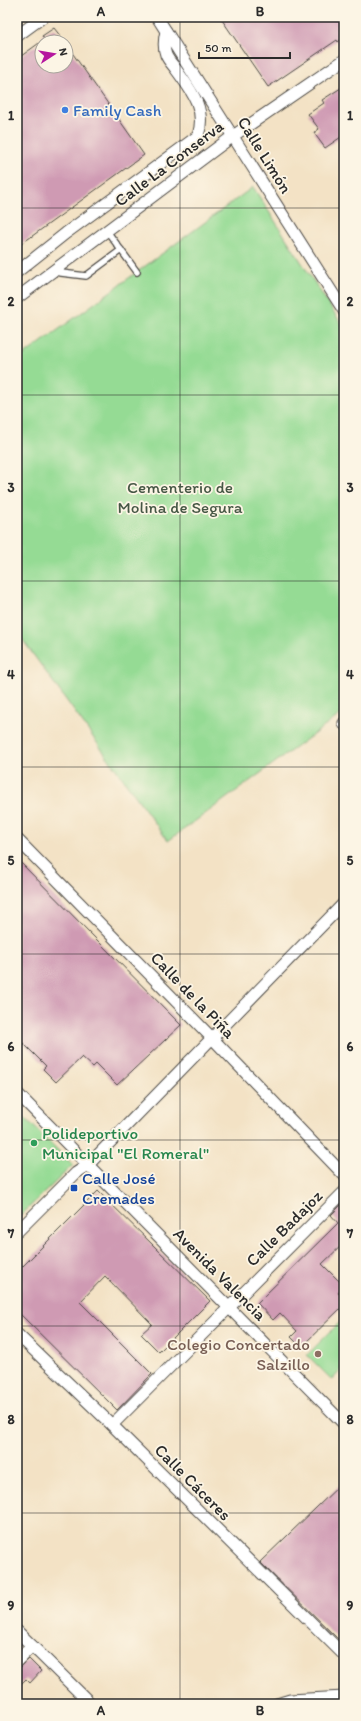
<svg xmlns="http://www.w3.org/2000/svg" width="361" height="1721" viewBox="0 0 361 1721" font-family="Itim,sans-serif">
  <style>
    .green { fill: #95db94; stroke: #608360 }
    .building { fill: #cf9ab3 }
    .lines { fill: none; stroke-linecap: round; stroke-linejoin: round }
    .service-casing { stroke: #494642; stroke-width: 8 }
    .minor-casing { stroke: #494642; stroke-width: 13 }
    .service { stroke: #fff; stroke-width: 5.5 }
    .minor { stroke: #fff; stroke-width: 11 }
    .grid { fill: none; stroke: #2b2b2b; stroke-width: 1; stroke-opacity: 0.55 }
    .shop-dot { fill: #3f7fe0; stroke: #fcf5e5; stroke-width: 1.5 }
    .leisure-dot { fill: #2e9e5b; stroke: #fcf5e5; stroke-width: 1.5 }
    .transit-dot { fill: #1a4fb4; stroke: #fcf5e5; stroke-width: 1.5 }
    .education-dot { fill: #8d6e63; stroke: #fcf5e5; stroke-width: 1.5 }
    .labels { text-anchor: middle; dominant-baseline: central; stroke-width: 3.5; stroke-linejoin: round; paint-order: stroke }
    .shop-label { font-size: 17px; fill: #366cbe; stroke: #fcf5e5; text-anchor: start }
    .street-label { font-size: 17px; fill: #2b2b2b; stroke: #fcf5e5 }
    .park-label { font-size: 17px; fill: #465745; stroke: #fcf5e5 }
    .leisure-label { font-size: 17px; fill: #27864d; stroke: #fcf5e5; text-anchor: start }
    .transit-label { font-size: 17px; fill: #164399; stroke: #fcf5e5; text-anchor: start }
    .education-label { font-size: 17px; fill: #785e54; stroke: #fcf5e5; text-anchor: end }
    .neatline { fill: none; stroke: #2b2b2b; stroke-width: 1.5 }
    .grid-label { font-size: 13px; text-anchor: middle; font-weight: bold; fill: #2b2b2b }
  </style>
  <rect width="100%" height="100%" fill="#fcf5e5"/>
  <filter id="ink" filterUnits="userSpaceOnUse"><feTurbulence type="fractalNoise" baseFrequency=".025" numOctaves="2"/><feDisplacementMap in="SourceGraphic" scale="8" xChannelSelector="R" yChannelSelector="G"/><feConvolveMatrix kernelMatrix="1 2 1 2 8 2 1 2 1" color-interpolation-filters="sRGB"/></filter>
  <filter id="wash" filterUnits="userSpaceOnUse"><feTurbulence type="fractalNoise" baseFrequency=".012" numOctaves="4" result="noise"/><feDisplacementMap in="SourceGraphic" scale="16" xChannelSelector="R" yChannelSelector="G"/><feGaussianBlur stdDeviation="0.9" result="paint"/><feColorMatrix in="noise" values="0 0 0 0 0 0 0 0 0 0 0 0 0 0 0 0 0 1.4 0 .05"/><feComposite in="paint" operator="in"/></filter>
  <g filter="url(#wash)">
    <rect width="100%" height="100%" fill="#f3e2c5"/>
    <g class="green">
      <polygon points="253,187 344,328 344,712 168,841 17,632 17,360"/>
      <polygon points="17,1110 73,1165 17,1219"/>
      <polygon points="344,1318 344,1367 332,1380 307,1355"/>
    </g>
    <g id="blocks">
      <g class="building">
        <polygon points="220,17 344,17 344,37 338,42 337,40 268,87"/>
        <polygon points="54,28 65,42 46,42 42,36"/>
        <polygon points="42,41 42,66 66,66 66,44 144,155 17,247 17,59"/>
        <polygon points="344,86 344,135 325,148 314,133 319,129 308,114 324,103 322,100"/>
        <polygon points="17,859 181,1025 117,1085 96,1064 93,1067 82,1057 56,1082 43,1069 46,1066 17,1037"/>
        <polygon points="98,1191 210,1301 159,1352 141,1334 152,1324 105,1276 80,1302 152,1374 117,1410 17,1311 17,1272"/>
        <polygon points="344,1202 344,1243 322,1264 344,1286 338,1293 344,1299 344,1305 301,1347 291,1337 297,1331 280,1313 273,1320 257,1303 338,1223 331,1215"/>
        <polygon points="344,1481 344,1645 260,1562"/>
        <polygon points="29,1659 41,1671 30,1683 26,1679 17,1688 17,1668 22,1666"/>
      </g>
    </g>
  </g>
  <g filter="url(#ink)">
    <use href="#blocks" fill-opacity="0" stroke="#494642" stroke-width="1"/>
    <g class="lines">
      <g class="service-casing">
        <g id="service">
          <polyline points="107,231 137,272"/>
          <polyline points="53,272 86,276 121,250"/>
        </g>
      </g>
      <g class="minor-casing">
        <g id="minor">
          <polyline points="157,17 344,311"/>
          <polyline points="17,36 43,17"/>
          <path d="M17,272L66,233L198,136C207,108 190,89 175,68C172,64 168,60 166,55C163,47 164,39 166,31"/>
          <polyline points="17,298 233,136 344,60"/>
          <polyline points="344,723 344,724"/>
          <polyline points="17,839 213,1039 344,1175"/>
          <polyline points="17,1093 344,1424"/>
          <polyline points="17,1232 76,1173 88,1165 344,903"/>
          <polyline points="17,1334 112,1425 344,1655"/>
          <polyline points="112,1425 344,1192"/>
          <polyline points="17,1631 91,1704"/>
          <polyline points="17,1661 32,1646"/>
          <polyline points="277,1704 290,1700 344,1697"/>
        </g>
      </g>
      <use href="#service" class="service"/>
      <use href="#minor" class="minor"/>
    </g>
  </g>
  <path class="grid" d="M180,17V1704M17,208H344M17,395H344M17,581H344M17,767H344M17,954H344M17,1140H344M17,1326H344M17,1513H344"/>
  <circle class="shop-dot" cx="65" cy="110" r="4"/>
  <circle class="leisure-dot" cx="34" cy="1143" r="4"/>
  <rect class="transit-dot" x="70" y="1184" width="8" height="8" rx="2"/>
  <circle class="education-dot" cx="318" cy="1354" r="4"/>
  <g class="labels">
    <g class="shop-label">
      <text x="73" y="110">Family Cash</text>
    </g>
    <g class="street-label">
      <text transform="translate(265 155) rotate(58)">Calle Limón</text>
      <text transform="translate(169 163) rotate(-37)">Calle La Conserva</text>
      <text transform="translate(193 995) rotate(46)">Calle de la Piña</text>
      <text transform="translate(284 1228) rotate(-45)">Calle Badajoz</text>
      <text transform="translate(220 1274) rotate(45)">Avenida Valencia</text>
      <text transform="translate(193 1482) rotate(45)">Calle Cáceres</text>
    </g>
    <g class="park-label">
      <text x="180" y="487">Cementerio de<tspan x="180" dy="20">Molina de Segura</tspan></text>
    </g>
    <g class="leisure-label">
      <text x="42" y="1133">Polideportivo<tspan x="42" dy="20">Municipal "El Romeral"</tspan></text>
    </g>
    <g class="transit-label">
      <text x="82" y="1178">Calle José<tspan x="82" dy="20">Cremades</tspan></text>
    </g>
    <g class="education-label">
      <text x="310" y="1344">Colegio Concertado<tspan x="310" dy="20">Salzillo</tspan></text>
    </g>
  </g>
  <rect width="361" height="1721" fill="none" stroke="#fcf5e5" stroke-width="44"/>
  <g transform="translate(54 54) rotate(78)"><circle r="19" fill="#fcf5e5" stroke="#a8a49b"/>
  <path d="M0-3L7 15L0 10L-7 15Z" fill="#b5179e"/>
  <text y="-6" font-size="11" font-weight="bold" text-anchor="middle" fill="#2b2b2b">N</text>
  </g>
  <path d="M199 52v6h91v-6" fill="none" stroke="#2b2b2b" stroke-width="2"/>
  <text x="205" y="52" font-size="12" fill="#2b2b2b" stroke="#fcf5e5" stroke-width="3" paint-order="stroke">50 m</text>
  <rect x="22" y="22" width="317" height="1677" class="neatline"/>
  <g class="grid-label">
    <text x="101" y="16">A</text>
    <text x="260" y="16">B</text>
    <text x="11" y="120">1</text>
    <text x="350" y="120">1</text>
    <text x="11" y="306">2</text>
    <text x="350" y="306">2</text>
    <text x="11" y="492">3</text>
    <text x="350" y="492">3</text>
    <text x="11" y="679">4</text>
    <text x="350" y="679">4</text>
    <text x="11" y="865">5</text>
    <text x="350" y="865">5</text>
    <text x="11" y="1051">6</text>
    <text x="350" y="1051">6</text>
    <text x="11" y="1238">7</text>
    <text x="350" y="1238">7</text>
    <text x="11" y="1424">8</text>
    <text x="350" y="1424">8</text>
    <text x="11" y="1610">9</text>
    <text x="350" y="1610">9</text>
    <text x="101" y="1715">A</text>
    <text x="260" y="1715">B</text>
  </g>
</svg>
